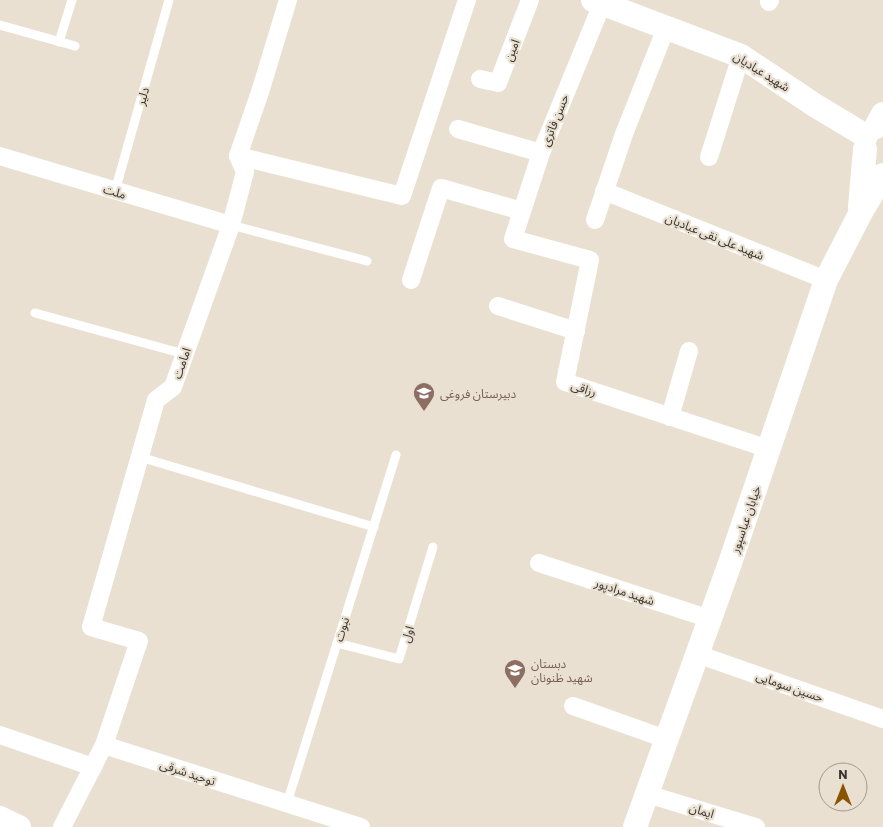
<svg xmlns="http://www.w3.org/2000/svg" width="883" height="827" viewBox="0 0 883 827" font-family="Barlow,'Noto Sans Arabic',sans-serif">
  <style>
    .lines { fill: none; stroke-linecap: round; stroke-linejoin: round }
    .service { stroke: #fff; stroke-width: 9 }
    .minor { stroke: #fff; stroke-width: 18 }
    .secondary { stroke: #fff; stroke-width: 24 }
    .labels { text-anchor: middle; dominant-baseline: central; stroke-width: 4.5; stroke-linejoin: round; paint-order: stroke }
    .street-label { font-size: 12px; fill: #37332d; stroke: #e9e0d1 }
    .education-label { font-size: 12px; fill: #785e54; stroke: #e9e0d1; text-anchor: start }
  </style>
  <rect width="100%" height="100%" fill="#e9e0d1"/>
  <g class="lines">
    <g class="service">
      <polyline points="0,25 75,46"/>
      <polyline points="59,42 72,0"/>
      <polyline points="115,191 169,0"/>
      <polyline points="231,225 367,261"/>
      <polyline points="35,313 184,354"/>
      <polyline points="140,457 374,527"/>
      <polyline points="337,643 399,659 433,547"/>
      <polyline points="287,803 396,455"/>
    </g>
    <g class="minor">
      <polyline points="769,2 770,0"/>
      <polyline points="602,4 541,153 513,239 590,260 565,382 769,449"/>
      <polyline points="480,79 498,83 530,0"/>
      <polyline points="458,129 541,153"/>
      <polyline points="0,156 231,225"/>
      <polyline points="238,156 402,196 467,0"/>
      <polyline points="709,157 741,56"/>
      <polyline points="604,191 826,280"/>
      <polyline points="595,220 624,134 666,28"/>
      <polyline points="411,280 441,188 522,211"/>
      <polyline points="498,306 576,331"/>
      <polyline points="670,417 689,351"/>
      <polyline points="539,563 710,619"/>
      <polyline points="697,654 883,719"/>
      <polyline points="573,706 666,739"/>
      <polyline points="0,735 93,767"/>
      <polyline points="104,745 139,641 91,627 156,400 173,387 231,225 245,172 238,156 261,89 288,0"/>
      <polyline points="647,794 756,827"/>
      <polyline points="62,827 104,745 361,827"/>
    </g>
    <g class="secondary">
      <polyline points="593,0 741,56 816,106 866,136"/>
      <polyline points="876,127 883,114"/>
      <polyline points="860,207 865,149"/>
      <polyline points="0,818 19,827"/>
      <polyline points="635,827 729,566 826,280 860,214 883,175"/>
    </g>
  </g>
  <defs>
    <g id="school-pin" transform="scale(1.125)"><path d="M0 17L-7.5 6A9.5 9.5 0 1 1 7.5 6Z" fill="#8d6e63" stroke="#e9e0d1"/><path d="M0-5L7-2L0 1L-7-2ZM-4 1L0 2.5L4 1V4Q0 6-4 4Z" fill="#fff"/></g>
  </defs>
  <g fill-rule="evenodd">
    <use href="#school-pin" x="424" y="393"/>
    <use href="#school-pin" x="515" y="670"/>
  </g>
  <g class="labels">
    <g class="street-label">
      <text transform="translate(511 50) rotate(-69)">امین</text>
      <text transform="translate(762 71) rotate(32)">شهید عبادیان</text>
      <text transform="translate(142 96) rotate(-74)">دلیر</text>
      <text transform="translate(554 120) rotate(-68)">حسن فاتری</text>
      <text transform="translate(115 191) rotate(17)">ملت</text>
      <text transform="translate(715 236) rotate(22)">شهید علی نقی عبادیان</text>
      <text transform="translate(181 363) rotate(-71)">امامت</text>
      <text transform="translate(584 388) rotate(18)">رزاقی</text>
      <text transform="translate(745 519) rotate(-71)">خیابان عباسپور</text>
      <text transform="translate(625 591) rotate(18)">شهید مرادپور</text>
      <text transform="translate(341 629) rotate(-73)">نبوت</text>
      <text transform="translate(407 634) rotate(-73)">اول</text>
      <text transform="translate(790 686) rotate(19)">حسین سومایی</text>
      <text transform="translate(188 772) rotate(18)">توحید شرقی</text>
      <text transform="translate(702 810) rotate(17)">ایمان</text>
    </g>
    <g class="education-label">
      <text x="440" y="393">دبیرستان فروغی</text>
      <text x="531" y="663">دبستان<tspan x="531" dy="14">شهید ظنونان</tspan></text>
    </g>
  </g>
  <g transform="translate(843 787)"><circle r="24" fill="#e9e0d1" stroke="#a29b8f"/>
  <path d="M0-4L9 19L0 12L-9 19Z" fill="#895301"/>
  <text y="-8" font-size="14" font-weight="bold" text-anchor="middle" fill="#37332d">N</text>
  </g>
</svg>
